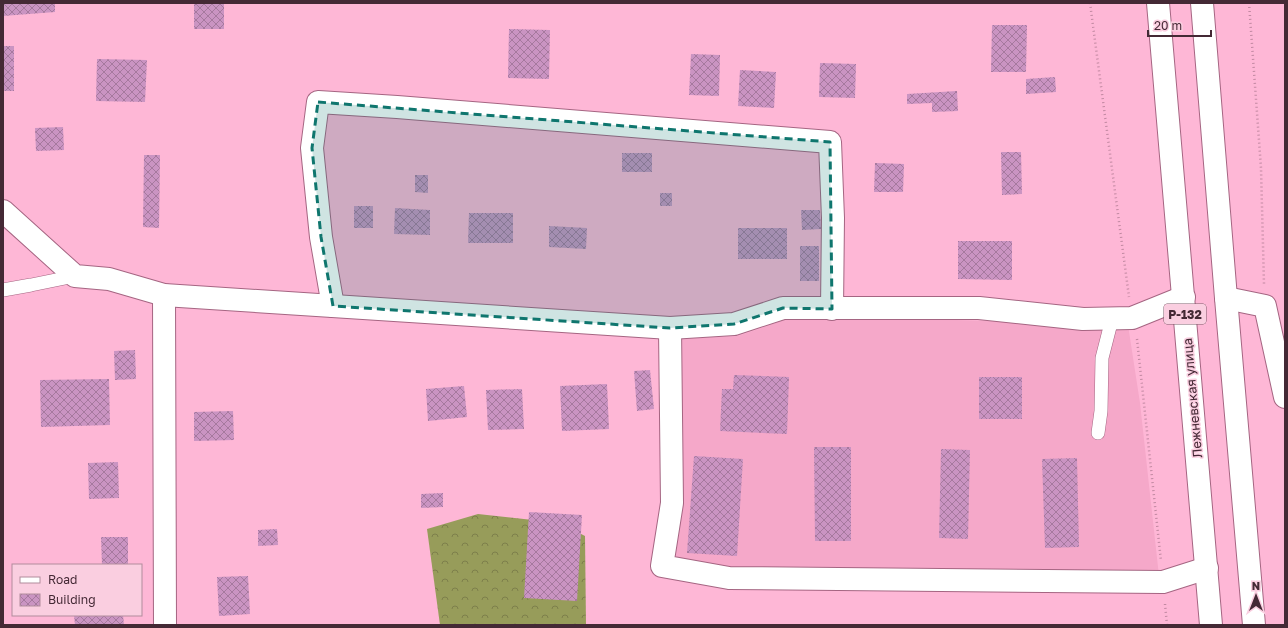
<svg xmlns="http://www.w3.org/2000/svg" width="1288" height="628" viewBox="0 0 1288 628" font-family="'Golos Text',sans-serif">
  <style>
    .built { fill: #f5a8c9 }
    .forest { fill: url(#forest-crowns) }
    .building { fill: url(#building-cross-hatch) }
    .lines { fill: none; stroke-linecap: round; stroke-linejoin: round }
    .service-casing { stroke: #a56582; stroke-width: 14 }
    .minor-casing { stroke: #a56582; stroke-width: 24 }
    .trunk-casing { stroke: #a56582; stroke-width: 24 }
    .path { stroke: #c289a2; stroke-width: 2.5; stroke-dasharray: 1 3; stroke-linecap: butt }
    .service { stroke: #fff; stroke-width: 13 }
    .minor { stroke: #fff; stroke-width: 22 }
    .trunk { stroke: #fff; stroke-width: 22 }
    .marked { fill: #0f766e; fill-opacity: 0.2; stroke: #0f766e; stroke-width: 3; stroke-dasharray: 8 5; stroke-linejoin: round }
    .labels { text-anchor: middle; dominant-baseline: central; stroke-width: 3; stroke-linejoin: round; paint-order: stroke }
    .shield { fill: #facee0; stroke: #7b5a68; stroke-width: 1 }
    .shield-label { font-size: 12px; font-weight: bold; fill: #442935 }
    .street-label { font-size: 13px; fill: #442935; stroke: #facee0 }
  </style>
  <defs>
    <pattern id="forest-crowns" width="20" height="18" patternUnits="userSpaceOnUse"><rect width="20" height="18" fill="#979c5a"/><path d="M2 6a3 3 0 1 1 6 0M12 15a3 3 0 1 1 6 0" fill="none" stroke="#7d7f4b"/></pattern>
    <pattern id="building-cross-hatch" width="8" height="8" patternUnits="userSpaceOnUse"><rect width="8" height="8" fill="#ca94c2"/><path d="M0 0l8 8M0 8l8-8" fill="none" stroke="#a6799e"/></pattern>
  </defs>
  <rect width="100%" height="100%" fill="#feb7d6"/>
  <polygon class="built" points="886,318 1128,325 1140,403 1159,576 747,570 674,561 681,339 738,336 787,319"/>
  <polygon class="forest" points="478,514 560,523 585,536 586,625 440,625 427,529"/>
  <g class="building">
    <polygon points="3,3 55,3 55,12 3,16"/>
    <rect x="194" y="3" width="30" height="26"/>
    <polygon points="992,25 1027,25 1026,72 991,72"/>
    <polygon points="509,29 550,30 549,79 508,78"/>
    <rect x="3" y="46" width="11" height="45"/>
    <polygon points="691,54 720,55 719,96 689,95"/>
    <polygon points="97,59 147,60 145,102 96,101"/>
    <polygon points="820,63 856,64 855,98 819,97"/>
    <polygon points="740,70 776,72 774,108 738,106"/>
    <polygon points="1055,77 1056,92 1026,94 1026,79"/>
    <polygon points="957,91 958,111 932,112 932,103 907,104 907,94"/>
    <polygon points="63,127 64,150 36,151 35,128"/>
    <polygon points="1001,152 1021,152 1022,194 1002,195"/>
    <rect x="622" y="153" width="30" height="19"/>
    <polygon points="144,155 160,155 159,228 143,227"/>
    <polygon points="875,163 904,164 903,192 874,192"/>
    <polygon points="415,175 428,175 428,193 415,192"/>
    <rect x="660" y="193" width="12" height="13"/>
    <rect x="354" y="206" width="19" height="22"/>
    <polygon points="395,208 430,210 430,235 394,234"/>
    <polygon points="801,210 820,210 821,229 802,230"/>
    <polygon points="469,213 513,213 513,243 468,243"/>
    <polygon points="549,226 587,228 586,249 549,247"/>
    <rect x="738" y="228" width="49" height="31"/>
    <polygon points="958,241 1012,241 1012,280 958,279"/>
    <rect x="800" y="246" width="19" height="35"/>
    <polygon points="135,350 136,379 115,380 114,351"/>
    <polygon points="650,370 654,409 637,411 634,371"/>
    <polygon points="734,375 789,377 787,434 720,431 722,389 733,389"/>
    <rect x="979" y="377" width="43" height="42"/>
    <polygon points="109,379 110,425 41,427 40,380"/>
    <polygon points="607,384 609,429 562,431 560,386"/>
    <polygon points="464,386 467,417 428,421 426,389"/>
    <polygon points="522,389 524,429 488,430 486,390"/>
    <polygon points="233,411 234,440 194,441 194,412"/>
    <polygon points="814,447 851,447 851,541 815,541"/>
    <polygon points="941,449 970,450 968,539 939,538"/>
    <polygon points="694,456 743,459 737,556 687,553"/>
    <polygon points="1077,458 1079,547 1045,548 1042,459"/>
    <polygon points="118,462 119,498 89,499 88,463"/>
    <polygon points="443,493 443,507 421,508 421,494"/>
    <polygon points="529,512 582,515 577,601 524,598"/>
    <polygon points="277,529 278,545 258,546 258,530"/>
    <polygon points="101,537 128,537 128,565 102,565"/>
    <polygon points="248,576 250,614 219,616 217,577"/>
    <polygon points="74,615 123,615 124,625 75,625"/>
  </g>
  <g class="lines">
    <g class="service-casing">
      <g id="service">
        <polyline points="3,290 31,285 75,276"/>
        <polyline points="1098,433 1101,411 1102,358 1112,319"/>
      </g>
    </g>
    <g class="minor-casing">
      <g id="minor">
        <polyline points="3,211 75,276 109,279 164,295 670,328 734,324 783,308 979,308 1083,319 1132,318 1184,297"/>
        <polyline points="164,295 165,625"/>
        <polyline points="1226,298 1265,306 1285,397"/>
        <polyline points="333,306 321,237 312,148 318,102 397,107 830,142 833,218 832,309"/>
        <polyline points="670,328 672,503 662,566 729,578 1163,582 1207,568"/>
      </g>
    </g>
    <g class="trunk-casing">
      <g id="trunk">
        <polyline points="1158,3 1211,625"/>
        <polyline points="1202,3 1226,298 1254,625"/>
      </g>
    </g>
    <g class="path">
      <polyline points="1090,3 1129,297"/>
      <polyline points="1249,3 1261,168 1264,284"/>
      <polyline points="1137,339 1161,561"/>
      <polyline points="1165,604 1167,625"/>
    </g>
    <use href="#service" class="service"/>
    <use href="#minor" class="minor"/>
    <use href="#trunk" class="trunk"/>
  </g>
  <path class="marked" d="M318,102L830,142L832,309L783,308L734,324L670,328L333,306L321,237L312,148Z"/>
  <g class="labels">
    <rect class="shield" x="1164" y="304" width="42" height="20" rx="3"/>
    <g class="shield-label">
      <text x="1185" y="314">Р-132</text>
    </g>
    <g class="street-label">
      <text transform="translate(1192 398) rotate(-95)">Лежневская улица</text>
    </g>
  </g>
  <rect width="1288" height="628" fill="none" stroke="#442935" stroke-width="8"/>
  <rect x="12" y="564" width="130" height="52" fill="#facee0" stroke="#b18c9c"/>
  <rect x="20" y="577" width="20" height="6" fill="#ffffff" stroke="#b18c9c"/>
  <text x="48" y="584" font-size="12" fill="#442935">Road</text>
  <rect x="20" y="594" width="20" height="12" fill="url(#building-cross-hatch)" stroke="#b18c9c"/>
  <text x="48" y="604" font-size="12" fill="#442935">Building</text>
  <g transform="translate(1256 596)" stroke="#facee0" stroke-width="3" paint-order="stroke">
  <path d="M0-3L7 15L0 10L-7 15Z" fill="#442935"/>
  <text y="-6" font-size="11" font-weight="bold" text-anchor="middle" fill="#442935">N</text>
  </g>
  <path d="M1148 30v6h63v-6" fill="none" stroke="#442935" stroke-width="2"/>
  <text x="1154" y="30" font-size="12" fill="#442935" stroke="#facee0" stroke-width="3" paint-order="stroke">20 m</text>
</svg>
